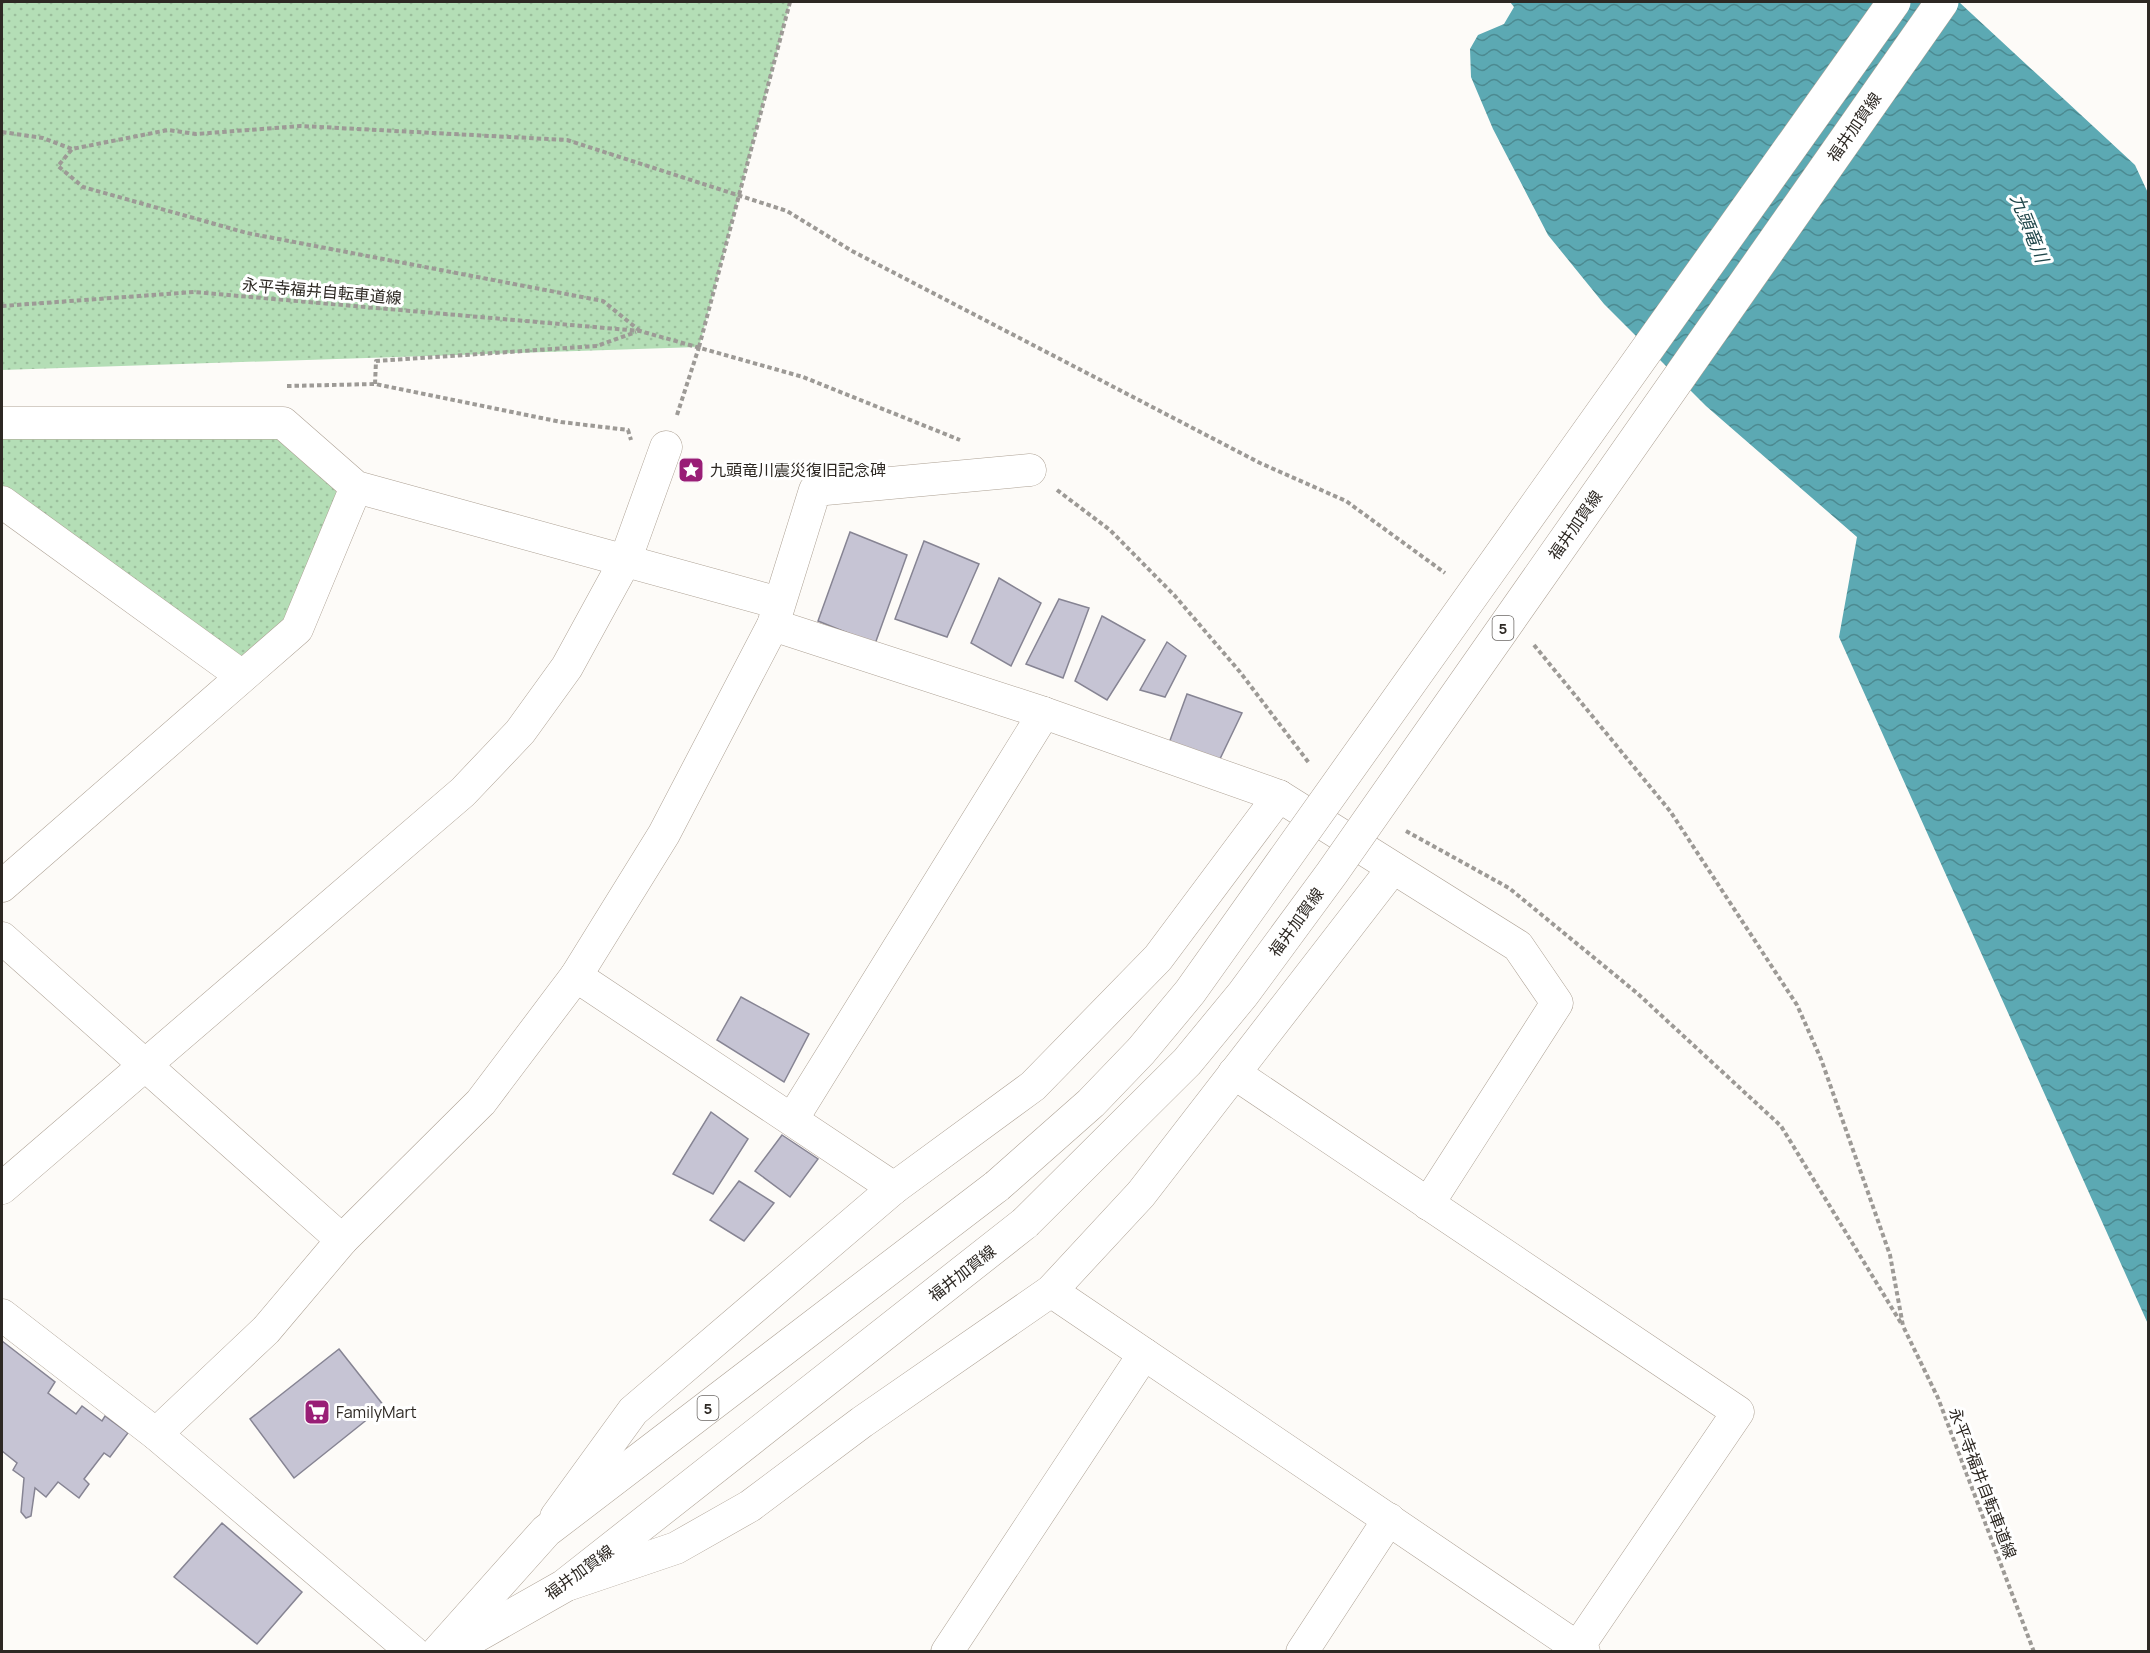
<svg xmlns="http://www.w3.org/2000/svg" width="2150" height="1653" viewBox="0 0 2150 1653" font-family="Manrope,'Noto Sans JP',sans-serif">
  <style>
    .park { fill: url(#park-dots) }
    .water { fill: url(#water-waves) }
    .building { fill: #c6c4d4; stroke: #868493; stroke-width: 1.5 }
    .lines { fill: none; stroke-linecap: round; stroke-linejoin: round }
    .street-casing { stroke: #ada194; stroke-width: 33 }
    .primary-casing { stroke: #ada194; stroke-width: 34 }
    .path { stroke: #9d9a96; stroke-width: 4; stroke-dasharray: 4.5 3; stroke-linecap: butt }
    .street { stroke: #fff; stroke-width: 32 }
    .primary { stroke: #fff; stroke-width: 33 }
    .primary-bridge-casing { stroke: #ada194; stroke-width: 34; stroke-linecap: butt }
    .path-bridge { stroke: #9d9a96; stroke-width: 4; stroke-dasharray: 4.5 3; stroke-linecap: butt }
    .primary-bridge { stroke: #fff; stroke-width: 33 }
    .labels { text-anchor: middle; dominant-baseline: central; stroke-width: 6; stroke-linejoin: round; paint-order: stroke }
    .shield { fill: #fff; stroke: #6c6865; stroke-width: 1.5 }
    .shield-label { font-size: 15px; font-weight: bold; fill: #2d2823 }
    .street-label { font-size: 16px; fill: #2d2823; stroke: #fff }
    .poi-label { font-size: 16px; fill: #2d2823; stroke: #fff; text-anchor: start }
    .water-label { font-size: 18px; font-style: italic; fill: #20464a; stroke: #fff }
  </style>
  <defs>
    <pattern id="park-dots" width="8" height="8" patternUnits="userSpaceOnUse" patternTransform="scale(1.5)"><rect width="8" height="8" fill="#b4deb6"/><path d="M2 2h.1M6 6h.1" fill="none" stroke="#9bbe9c" stroke-width="1.8" stroke-linecap="round"/></pattern>
    <pattern id="water-waves" width="16" height="10" patternUnits="userSpaceOnUse" patternTransform="scale(1.5)"><rect width="16" height="10" fill="#5ca9b3"/><path d="M0 5q4-4 8 0t8 0" fill="none" stroke="#4c8a91"/></pattern>
  </defs>
  <rect width="100%" height="100%" fill="#fdfbf8"/>
  <g class="park">
    <polygon points="2,2 790,2 699,347 2,370"/>
    <polygon points="2,425 280,432 356,487 297,629 242,676 2,490"/>
  </g>
  <polygon class="water" points="1510,2 1959,2 2135,165 2148,193 2148,1324 1839,637 1857,537 1706,406 1604,304 1548,235 1493,129 1471,77 1470,49 1478,35 1504,24 1514,7"/>
  <g class="building">
    <polygon points="850,532 907,555 875,644 818,621"/>
    <polygon points="924,541 979,564 947,637 895,619"/>
    <polygon points="999,578 1041,603 1011,666 971,643"/>
    <polygon points="1059,599 1089,608 1063,678 1026,664"/>
    <polygon points="1102,616 1145,640 1107,700 1075,681"/>
    <polygon points="1167,642 1186,656 1165,697 1140,690"/>
    <polygon points="1187,694 1242,713 1218,763 1169,743"/>
    <polygon points="741,997 809,1034 784,1082 717,1040"/>
    <polygon points="711,1112 748,1139 713,1194 673,1174"/>
    <polygon points="782,1135 818,1159 790,1197 755,1171"/>
    <polygon points="739,1181 774,1203 744,1241 710,1220"/>
    <polygon points="2,1341 55,1382 48,1393 76,1414 82,1406 102,1421 105,1416 128,1433 110,1457 104,1453 84,1479 89,1484 79,1498 58,1482 46,1497 35,1488 31,1516 26,1518 21,1512 24,1478 13,1470 17,1463 2,1451"/>
    <polygon points="339,1349 384,1406 294,1478 250,1419"/>
    <polygon points="222,1523 302,1592 257,1644 174,1577"/>
  </g>
  <g class="lines">
    <g class="street-casing">
      <g id="street">
        <polyline points="2,423 283,423 356,487 779,603"/>
        <polyline points="2,502 242,676"/>
        <polyline points="773,625 1044,713 1279,796 1518,946 1557,1003 1428,1204"/>
        <polyline points="2,886 297,629 356,487"/>
        <polyline points="2,938 342,1240"/>
        <polyline points="576,976 894,1188"/>
        <polyline points="1234,1073 1738,1412 1578,1647"/>
        <polyline points="793,1118 1044,713"/>
        <polyline points="2,1188 463,792 520,732 567,667 625,561 666,447"/>
        <polyline points="1051,1291 1584,1652"/>
        <polyline points="2,1315 156,1434 413,1652"/>
        <polyline points="156,1434 266,1330 342,1240 481,1102 576,976 664,834 773,625 815,490 1030,470"/>
        <polyline points="556,1517 633,1411 894,1188 1033,1086 1158,958 1279,796"/>
        <polyline points="570,1584 676,1548 750,1506 862,1422 1051,1291 1141,1194 1393,868"/>
        <polyline points="947,1652 1144,1354"/>
        <polyline points="1302,1652 1389,1519"/>
      </g>
    </g>
    <g class="primary-casing">
      <g id="primary">
        <polyline points="453,1649 564,1586 1025,1223"/>
        <polyline points="438,1652 546,1531 997,1186"/>
      </g>
    </g>
    <g class="path">
      <polyline points="2,132 43,138 72,149"/>
      <polyline points="2,306 194,292 640,331 803,377 960,440"/>
      <polyline points="640,331 603,301 247,233 83,187 58,166 72,149 168,130 196,134 301,126 567,140 787,211 852,251 1260,463 1346,501 1445,573"/>
      <polyline points="375,384 376,361 597,346 636,332"/>
      <polyline points="287,386 375,384 561,422 628,430 631,440"/>
      <polyline points="677,415 699,347"/>
      <polyline points="1057,490 1110,530 1175,596 1240,672 1309,763"/>
      <polyline points="1534,645 1670,811 1797,1005 1821,1059 1890,1255 1903,1326 1938,1398 2034,1652"/>
      <polyline points="1406,831 1509,888 1637,993 1781,1126 1901,1323"/>
    </g>
    <use href="#street" class="street"/>
    <use href="#primary" class="primary"/>
    <g class="primary-bridge-casing">
      <g id="primary-bridge">
        <polyline points="997,1186 1091,1103 1141,1051 1190,992 1894,2"/>
        <polyline points="1025,1223 1187,1062 1243,994 1332,873 1942,2"/>
      </g>
    </g>
    <polyline class="path-bridge" points="699,347 790,2"/>
    <use href="#primary-bridge" class="primary-bridge"/>
  </g>
  <defs>
    <g id="sight-square" transform="scale(1.35)"><rect x="-9" y="-9" width="18" height="18" rx="4" fill="#991e76" stroke="#fff"/><path d="M0-6L1.8-2.2L6-1.7L2.9 1.2L3.7 5.4L0 3.3L-3.7 5.4L-2.9 1.2L-6-1.7L-1.8-2.2Z" fill="#fff"/></g>
    <g id="supermarket-square" transform="scale(1.35)"><rect x="-9" y="-9" width="18" height="18" rx="4" fill="#991e76" stroke="#fff"/><path d="M-6-5.5h2.5l.6 2H6L4.5 2H-2.5L-4.4-4H-6ZM-1.5 3.2a1.3 1.3 0 1 0 .1 0ZM3 3.2a1.3 1.3 0 1 0 .1 0Z" fill="#fff"/></g>
  </defs>
  <g fill-rule="evenodd">
    <use href="#sight-square" x="691" y="470"/>
    <use href="#supermarket-square" x="317" y="1412"/>
  </g>
  <g class="labels">
    <g class="shield">
      <rect x="1492.5" y="616" width="21" height="24" rx="4.5"/>
      <rect x="697.5" y="1396" width="21" height="24" rx="4.5"/>
    </g>
    <g class="shield-label">
      <text x="1503" y="628">5</text>
      <text x="708" y="1408">5</text>
    </g>
    <g class="street-label">
      <text transform="translate(1854 127) rotate(-55)">福井加賀線</text>
      <text transform="translate(322 291) rotate(5)">永平寺福井自転車道線</text>
      <text transform="translate(1575 525) rotate(-55)">福井加賀線</text>
      <text transform="translate(1296 922) rotate(-54)">福井加賀線</text>
      <text transform="translate(962 1273) rotate(-38)">福井加賀線</text>
      <text transform="translate(1983 1483) rotate(69)">永平寺福井自転車道線</text>
      <text transform="translate(579 1572) rotate(-36)">福井加賀線</text>
    </g>
    <g class="poi-label">
      <text x="710" y="470">九頭竜川震災復旧記念碑</text>
      <text x="336" y="1412">FamilyMart</text>
    </g>
    <g class="water-label">
      <text transform="translate(2030 228) rotate(68)">九頭竜川</text>
    </g>
  </g>
  <rect width="2150" height="1653" fill="none" stroke="#2d2823" stroke-width="6"/>
</svg>
